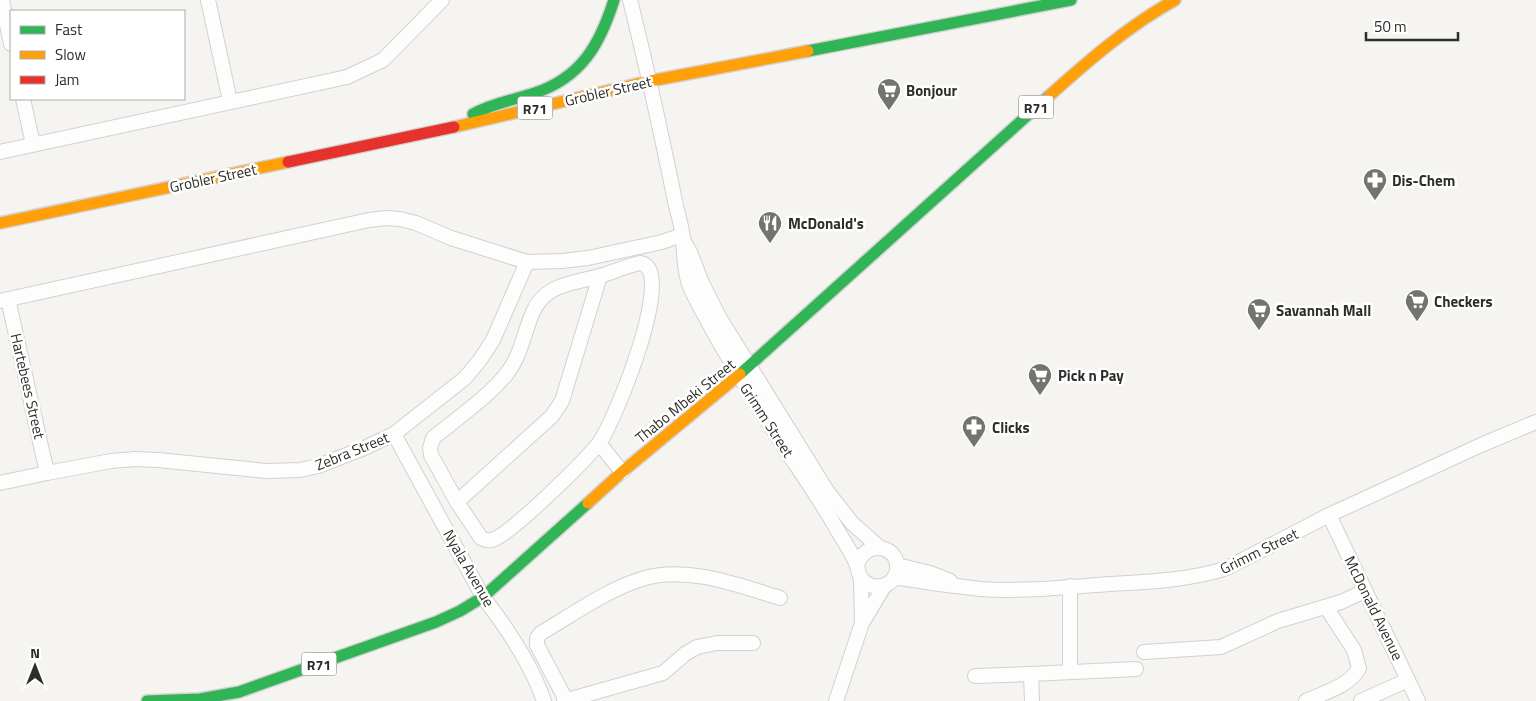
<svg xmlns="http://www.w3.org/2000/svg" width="1536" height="701" viewBox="0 0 1536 701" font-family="'Titillium Web',sans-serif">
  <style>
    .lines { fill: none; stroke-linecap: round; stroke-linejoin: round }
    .street-casing { stroke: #d2d1ce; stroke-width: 16 }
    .fast-casing { stroke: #d2d1ce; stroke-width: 14 }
    .slow-casing { stroke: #d2d1ce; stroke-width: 14 }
    .jam-casing { stroke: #d2d1ce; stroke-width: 14 }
    .street { stroke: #fefdfd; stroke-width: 14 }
    .fast { stroke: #30b455; stroke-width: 11 }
    .slow { stroke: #ff9f0a; stroke-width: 11 }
    .jam { stroke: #e5322d; stroke-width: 11 }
    .labels { text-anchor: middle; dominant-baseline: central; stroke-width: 5; stroke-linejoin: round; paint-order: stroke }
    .shield { fill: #fff; stroke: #6c6c6a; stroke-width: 1 }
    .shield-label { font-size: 14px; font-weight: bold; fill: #2d2d2a }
    .poi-label { font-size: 15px; font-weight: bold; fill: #2d2d2a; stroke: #fff; text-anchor: start }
    .street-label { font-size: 15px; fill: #2d2d2a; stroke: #fff }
  </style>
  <rect width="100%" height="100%" fill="#f5f4f0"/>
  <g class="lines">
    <g class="street-casing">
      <g id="street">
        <polyline points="2,0 11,44"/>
        <polyline points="208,0 230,101"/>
        <path d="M630,0C647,68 662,137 676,206C679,217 682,229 683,239C684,255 684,269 689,284C695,300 705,315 713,331C736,372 761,410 786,450C804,477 823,504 839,533C845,543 853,554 857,566C859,571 858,575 862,579C872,592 894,587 897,571C901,545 864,538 857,566"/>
        <polyline points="23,99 33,144"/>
        <polyline points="0,152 347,77 383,60 442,0"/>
        <polyline points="683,240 690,252 702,283 719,317 827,491 852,523 880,548"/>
        <path d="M640,263C678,268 614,423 599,443C586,460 510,535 492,540C488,541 485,540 481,538L457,502L431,455L430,448L433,438C455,420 491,395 508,372C521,355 524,332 533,312C545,284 574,283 600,276C613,272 626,266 640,263Z"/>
        <polyline points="8,299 47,473"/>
        <polyline points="0,301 369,220 386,218 400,219 416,223 451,238 527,262 562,261 588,258 662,242 682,235"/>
        <path d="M394,434L483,597C507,628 531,663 544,701"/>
        <polyline points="599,443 622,472"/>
        <polyline points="0,483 47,473 111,461 135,459 158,460 267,471 300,470 318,466 362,449 394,434 465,378 480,360 493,340 527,262"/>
        <polyline points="457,502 552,416 562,401 600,276"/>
        <polyline points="1329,515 1418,701"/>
        <polyline points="897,565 930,573 950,581"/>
        <path d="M894,577C923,582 952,586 981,589C1022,592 1069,587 1110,584C1147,582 1192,580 1227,568L1329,515L1481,445L1536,422"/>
        <polyline points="861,579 862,622"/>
        <polyline points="1144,652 1221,647 1278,621 1341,602 1365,591"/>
        <polyline points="1070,672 1070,586"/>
        <polyline points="1031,674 1136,669"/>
        <polyline points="975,676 1031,674 1032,701"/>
        <path d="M566,700L537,645V638L541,633C572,615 608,589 642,579C686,565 738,585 780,598"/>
        <polyline points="564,701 663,673 685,654 697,647 717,643 753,643"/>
        <polyline points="836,701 862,623 885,585"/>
        <path d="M1306,701C1323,693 1350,686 1359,668L1354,650L1326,607"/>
        <polyline points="1361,701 1408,680"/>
      </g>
    </g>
    <g class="fast-casing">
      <g id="fast">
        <polyline points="808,51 1071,0"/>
        <path d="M473,114C493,103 514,100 535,93C582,77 600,44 614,0"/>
        <polyline points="740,374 1049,96"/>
        <polyline points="147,701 200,699 239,692 436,622 460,611 483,597 588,503"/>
      </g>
    </g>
    <g class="slow-casing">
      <g id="slow">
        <path d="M1049,96C1088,61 1128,26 1175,0"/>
        <polyline points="454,127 650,81 808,51"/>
        <polyline points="0,223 288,162"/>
        <polyline points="588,503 622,472 740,374"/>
      </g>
    </g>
    <g class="jam-casing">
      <polyline id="jam" points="288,162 454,127"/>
    </g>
    <use href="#street" class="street"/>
    <use href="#fast" class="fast"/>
    <use href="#slow" class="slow"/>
    <use href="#jam" class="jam"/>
  </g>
  <defs>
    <g id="supermarket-pin" transform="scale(1.25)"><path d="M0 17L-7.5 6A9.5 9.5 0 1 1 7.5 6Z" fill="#73736f" stroke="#fff"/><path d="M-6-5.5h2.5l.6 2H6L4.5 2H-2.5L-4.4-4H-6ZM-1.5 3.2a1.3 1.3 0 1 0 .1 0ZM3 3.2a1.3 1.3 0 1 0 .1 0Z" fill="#fff"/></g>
    <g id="pharmacy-pin" transform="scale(1.25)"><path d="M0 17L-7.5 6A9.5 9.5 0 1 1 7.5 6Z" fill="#73736f" stroke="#fff"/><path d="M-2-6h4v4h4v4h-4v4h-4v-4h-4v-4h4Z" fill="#fff"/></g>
    <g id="restaurant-pin" transform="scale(1.25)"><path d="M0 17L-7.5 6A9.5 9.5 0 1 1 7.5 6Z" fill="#73736f" stroke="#fff"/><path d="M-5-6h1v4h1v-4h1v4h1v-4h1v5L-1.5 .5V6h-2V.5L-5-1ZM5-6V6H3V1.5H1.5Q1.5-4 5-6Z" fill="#fff"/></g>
  </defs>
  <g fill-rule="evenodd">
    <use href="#supermarket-pin" x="889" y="90"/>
    <use href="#pharmacy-pin" x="1375" y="180"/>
    <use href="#restaurant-pin" x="770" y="223"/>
    <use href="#supermarket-pin" x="1417" y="301"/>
    <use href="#supermarket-pin" x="1259" y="310"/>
    <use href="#supermarket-pin" x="1040" y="375"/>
    <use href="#pharmacy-pin" x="974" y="427"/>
  </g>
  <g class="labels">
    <g class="shield">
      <rect x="1018.5" y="95.5" width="35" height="23" rx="4"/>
      <rect x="517.5" y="96.5" width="35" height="23" rx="4"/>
      <rect x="301.5" y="652.5" width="35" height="23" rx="4"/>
    </g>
    <g class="shield-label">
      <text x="1036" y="107">R71</text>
      <text x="535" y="108">R71</text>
      <text x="319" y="664">R71</text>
    </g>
    <g class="poi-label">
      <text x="906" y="90">Bonjour</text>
      <text x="1392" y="180">Dis-Chem</text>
      <text x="788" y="223">McDonald's</text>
      <text x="1434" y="301">Checkers</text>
      <text x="1276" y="310">Savannah Mall</text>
      <text x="1058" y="375">Pick n Pay</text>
      <text x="992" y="427">Clicks</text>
    </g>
    <g class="street-label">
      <text transform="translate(608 91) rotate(-13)">Grobler Street</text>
      <text transform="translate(213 178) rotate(-12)">Grobler Street</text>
      <text transform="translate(28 386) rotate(77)">Hartebees Street</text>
      <text transform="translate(685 401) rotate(-39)">Thabo Mbeki Street</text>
      <text transform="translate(767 420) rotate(57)">Grimm Street</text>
      <text transform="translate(352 451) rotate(-22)">Zebra Street</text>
      <text transform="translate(1259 551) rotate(-26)">Grimm Street</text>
      <text transform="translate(469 568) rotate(60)">Nyala Avenue</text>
      <text transform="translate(1374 608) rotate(64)">McDonald Avenue</text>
    </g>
  </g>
  <rect x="10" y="10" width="175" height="90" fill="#ffffff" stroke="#ababaa"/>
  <rect x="20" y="26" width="25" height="8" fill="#30b455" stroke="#ababaa"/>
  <text x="55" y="35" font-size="15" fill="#2d2d2a">Fast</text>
  <rect x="20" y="51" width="25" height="8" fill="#ff9f0a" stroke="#ababaa"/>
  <text x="55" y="60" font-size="15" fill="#2d2d2a">Slow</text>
  <rect x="20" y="76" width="25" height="8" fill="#e5322d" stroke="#ababaa"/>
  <text x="55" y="85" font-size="15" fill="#2d2d2a">Jam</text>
  <g transform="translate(35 666)" stroke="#ffffff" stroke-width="4" paint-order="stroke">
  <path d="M0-4L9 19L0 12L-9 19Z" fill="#2d2d2a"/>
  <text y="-8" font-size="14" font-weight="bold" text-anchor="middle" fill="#2d2d2a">N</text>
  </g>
  <path d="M1366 32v8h92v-8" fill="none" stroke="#2d2d2a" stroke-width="2.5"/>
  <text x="1374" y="32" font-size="15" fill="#2d2d2a" stroke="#ffffff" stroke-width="4" paint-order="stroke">50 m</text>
</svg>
